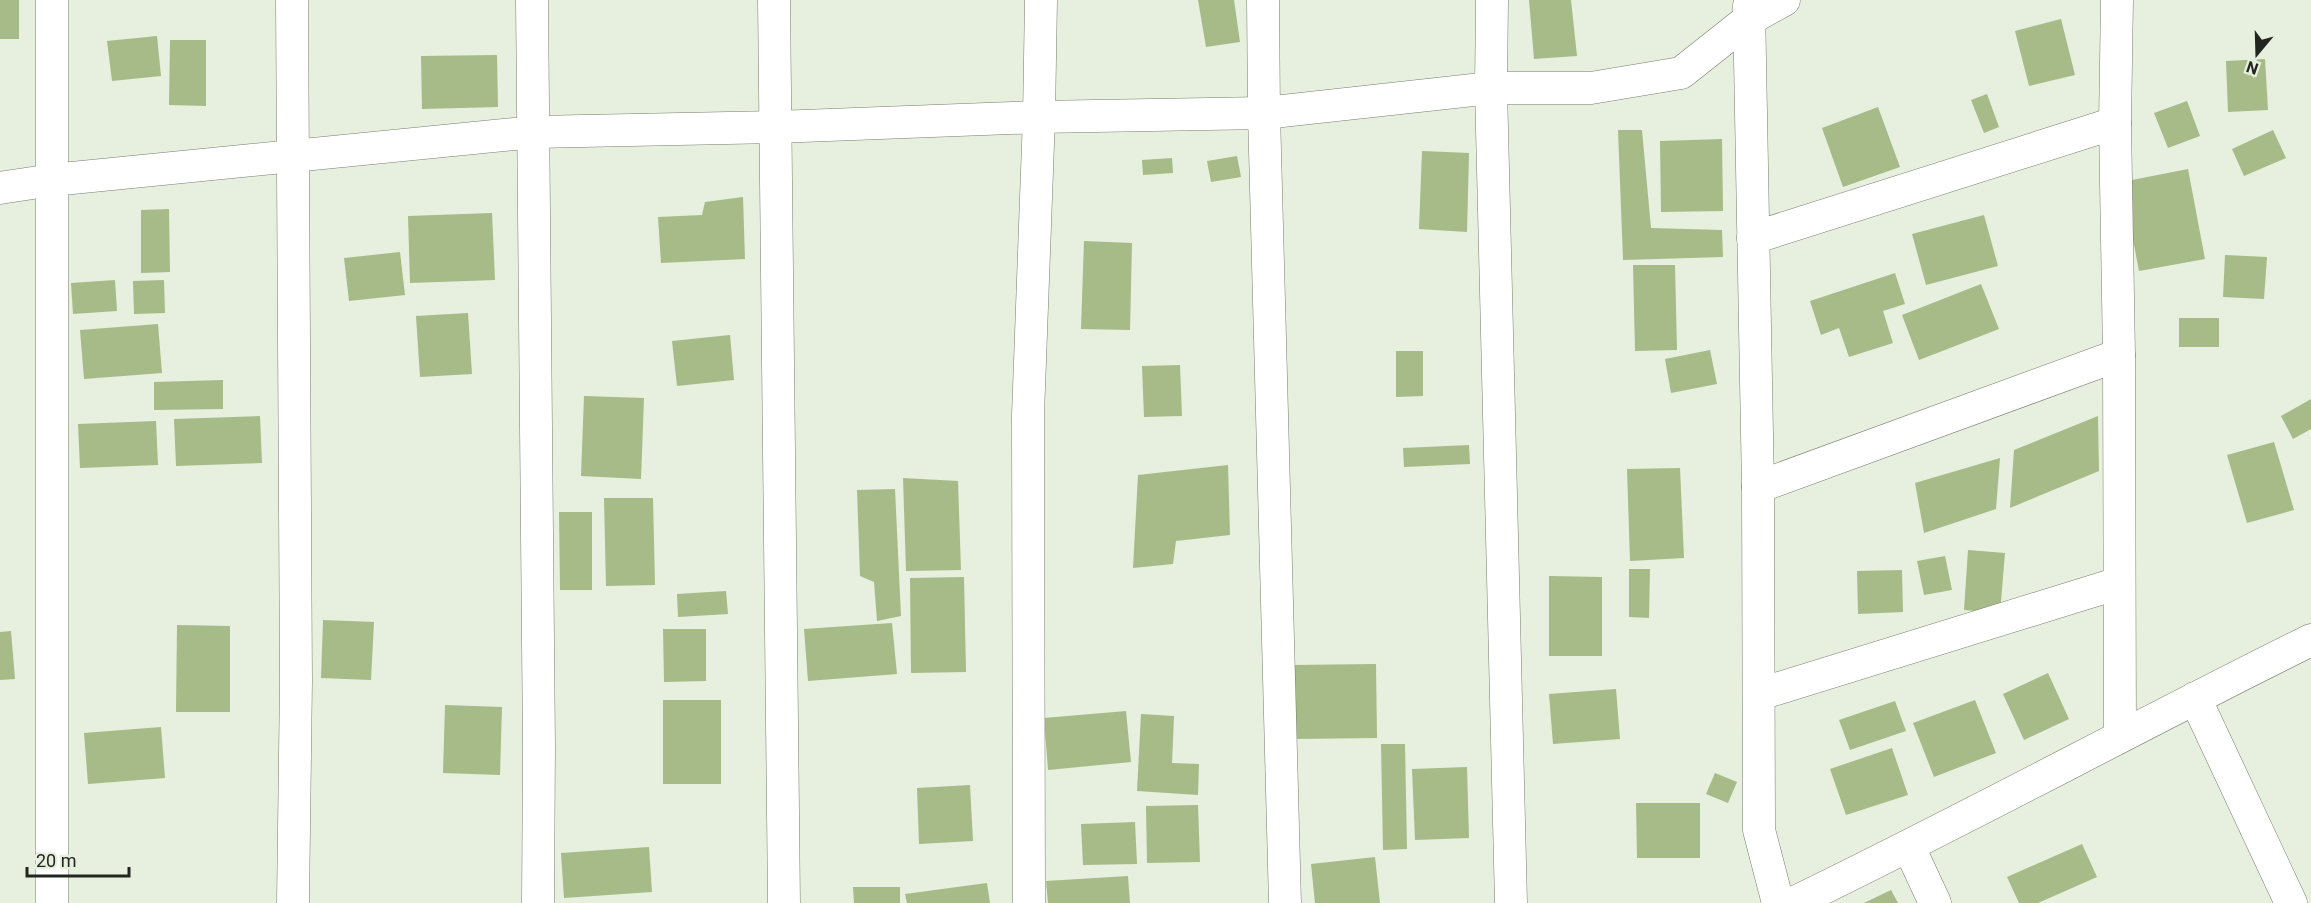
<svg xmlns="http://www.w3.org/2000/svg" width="2311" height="903" viewBox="0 0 2311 903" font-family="Roboto,sans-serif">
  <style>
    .building { fill: #a6bb87 }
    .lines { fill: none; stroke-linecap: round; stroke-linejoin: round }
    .minor-casing { stroke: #777e6f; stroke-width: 33 }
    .minor { stroke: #fff; stroke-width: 32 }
  </style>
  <rect width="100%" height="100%" fill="#e7efde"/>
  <g class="building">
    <rect x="0" y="0" width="19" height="39"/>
    <polygon points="1198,0 1234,0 1240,42 1206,47"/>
    <polygon points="1529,0 1571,0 1577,56 1534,59"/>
    <polygon points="2061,19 2075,75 2029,86 2015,31"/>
    <polygon points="157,36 161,76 112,81 107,41"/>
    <polygon points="170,40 206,40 206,106 169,105"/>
    <polygon points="497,55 498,107 422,109 421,56"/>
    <polygon points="2265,59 2268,110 2228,112 2226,61"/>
    <polygon points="1987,94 1999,127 1984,133 1971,100"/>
    <polygon points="2187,101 2200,136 2168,148 2154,113"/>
    <polygon points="1878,107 1900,167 1843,187 1822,128"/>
    <polygon points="1618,130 1642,130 1651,228 1722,230 1723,257 1623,260"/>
    <polygon points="2273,130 2286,158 2244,176 2232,149"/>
    <polygon points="1722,139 1723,211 1661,212 1660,141"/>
    <polygon points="1422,151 1469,153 1467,232 1419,229"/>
    <polygon points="1237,156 1241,177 1211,182 1207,161"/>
    <polygon points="1172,158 1173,173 1143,175 1142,160"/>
    <polygon points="2188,169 2205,259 2139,271 2122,182"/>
    <polygon points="743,197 745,259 661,263 658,217 702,215 705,202"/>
    <polygon points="169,209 170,272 141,273 141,210"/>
    <polygon points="492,213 495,280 410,283 408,216"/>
    <polygon points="1984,215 1998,266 1926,285 1912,234"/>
    <polygon points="1084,241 1132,243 1130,330 1081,329"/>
    <polygon points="400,252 405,295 349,301 344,258"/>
    <polygon points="2225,255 2267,257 2264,299 2223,297"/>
    <polygon points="1633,265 1675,265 1677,350 1635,351"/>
    <polygon points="1895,273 1905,304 1883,311 1893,343 1849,357 1839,328 1821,335 1810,301"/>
    <polygon points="115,280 117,311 73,314 71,283"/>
    <polygon points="164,280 165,313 134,314 133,281"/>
    <polygon points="1981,284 1999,329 1919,360 1902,315"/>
    <polygon points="468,313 472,374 420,377 416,316"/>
    <rect x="2179" y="318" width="40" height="29"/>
    <polygon points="158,324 162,373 84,379 80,330"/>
    <polygon points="730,335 734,380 677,386 672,341"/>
    <polygon points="1710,350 1717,384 1671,393 1665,359"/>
    <polygon points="1396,351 1423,351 1423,396 1396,397"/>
    <polygon points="1180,365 1182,416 1144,417 1142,366"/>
    <polygon points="223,380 223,409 154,410 154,382"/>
    <polygon points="584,396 644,398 641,479 581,476"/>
    <polygon points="2311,399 2311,429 2293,439 2281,416"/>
    <polygon points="260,416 262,463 176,466 174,419"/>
    <polygon points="2098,416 2099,471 2010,508 2014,450"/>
    <polygon points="156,421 158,465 80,468 78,424"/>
    <polygon points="2274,442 2294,510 2247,523 2227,455"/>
    <polygon points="1469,445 1470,464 1404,467 1403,448"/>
    <polygon points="2000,458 1996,509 1924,533 1915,483"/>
    <polygon points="1228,465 1230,535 1176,541 1173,564 1133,568 1138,475"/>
    <polygon points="1680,468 1684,558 1630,561 1627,469"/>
    <polygon points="903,478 958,481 961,570 906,571"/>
    <polygon points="895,489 901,616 877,621 874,582 860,576 857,490"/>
    <polygon points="604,498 653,498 655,585 606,586"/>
    <polygon points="559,512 592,512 592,590 560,590"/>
    <polygon points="1968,550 2005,553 2000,613 1964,610"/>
    <polygon points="1945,556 1952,590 1924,595 1917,561"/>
    <polygon points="1629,569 1650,569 1649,618 1629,617"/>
    <polygon points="1902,570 1903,612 1858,614 1857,571"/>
    <polygon points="1549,576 1602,577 1602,656 1549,656"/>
    <polygon points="964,577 966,672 911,673 910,578"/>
    <polygon points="726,591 728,614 678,617 677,594"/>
    <polygon points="323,620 374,622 371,680 321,678"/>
    <polygon points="892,623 897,674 808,681 804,629"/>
    <polygon points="177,625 230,626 230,712 176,712"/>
    <polygon points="663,629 706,629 706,681 664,682"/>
    <polygon points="11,631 15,679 0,680 0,632"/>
    <polygon points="1376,664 1377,738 1293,739 1291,665"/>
    <polygon points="2048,673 2069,719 2024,740 2003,694"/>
    <polygon points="1616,689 1620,739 1553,744 1549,694"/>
    <rect x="663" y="700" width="58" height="84"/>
    <polygon points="1975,700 1996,753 1934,777 1913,723"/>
    <polygon points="1895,701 1906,731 1850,750 1839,720"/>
    <polygon points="445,705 502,707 500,775 443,773"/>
    <polygon points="1126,711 1131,762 1048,770 1044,718"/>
    <polygon points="1141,714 1174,716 1172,763 1199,764 1198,795 1137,791"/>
    <polygon points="161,727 165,778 88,784 84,733"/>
    <polygon points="1381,744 1405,744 1407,849 1383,850"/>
    <polygon points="1892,748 1908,795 1846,815 1830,769"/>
    <polygon points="1467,767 1469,838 1415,840 1412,769"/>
    <polygon points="1715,773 1737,782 1728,803 1706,794"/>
    <polygon points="970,785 973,841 919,844 917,788"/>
    <polygon points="1636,803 1700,803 1700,858 1637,858"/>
    <polygon points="1198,805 1200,862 1147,863 1146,806"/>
    <polygon points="1135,822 1137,864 1083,865 1081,824"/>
    <polygon points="2082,844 2097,877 2038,903 2019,903 2007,877"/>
    <polygon points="649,847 652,892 564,898 561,853"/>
    <polygon points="1375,857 1380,903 1315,903 1311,864"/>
    <polygon points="1128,876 1130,903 1048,903 1046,881"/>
    <polygon points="987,883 990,903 907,903 905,894"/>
    <polygon points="853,887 900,887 900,903 854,903"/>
    <polygon points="1891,890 1898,903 1864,903"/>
  </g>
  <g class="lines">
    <g class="minor-casing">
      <g id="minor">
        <polyline points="52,0 52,903"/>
        <polyline points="292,0 296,681 293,903"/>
        <polyline points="532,0 539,747 538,903"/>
        <polyline points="774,0 784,903"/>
        <polyline points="1263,0 1264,113 1285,903"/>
        <polyline points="1492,0 1491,88 1511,903"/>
        <polyline points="2117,0 2115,123 2119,355 2120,736"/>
        <polyline points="1749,6 1758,487 1759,830 1778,903"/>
        <polyline points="0,188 52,180 534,132 776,127 1039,117 1264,113 1491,88 1591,88 1681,73 1748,20 1784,0"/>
        <polyline points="1753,238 2115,123"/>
        <polyline points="1758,487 2119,355"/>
        <polyline points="1760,694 2119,583"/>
        <polyline points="2195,698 2291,903"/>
        <polyline points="1909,847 1935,903"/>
        <polyline points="1029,903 1028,415 1039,117 1041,0"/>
        <path d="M1793,903C1967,819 2137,726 2311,640"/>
      </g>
    </g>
    <use href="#minor" class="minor"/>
  </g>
  <g transform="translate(2257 54) rotate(199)" stroke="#e7efde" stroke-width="4.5" paint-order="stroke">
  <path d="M0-4.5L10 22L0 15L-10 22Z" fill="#23261f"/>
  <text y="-9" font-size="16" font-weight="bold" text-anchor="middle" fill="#23261f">N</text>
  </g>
  <path d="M27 867v9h102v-9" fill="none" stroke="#23261f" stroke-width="3"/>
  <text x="36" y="867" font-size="18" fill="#23261f" stroke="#e7efde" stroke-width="4.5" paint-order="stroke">20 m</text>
</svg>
